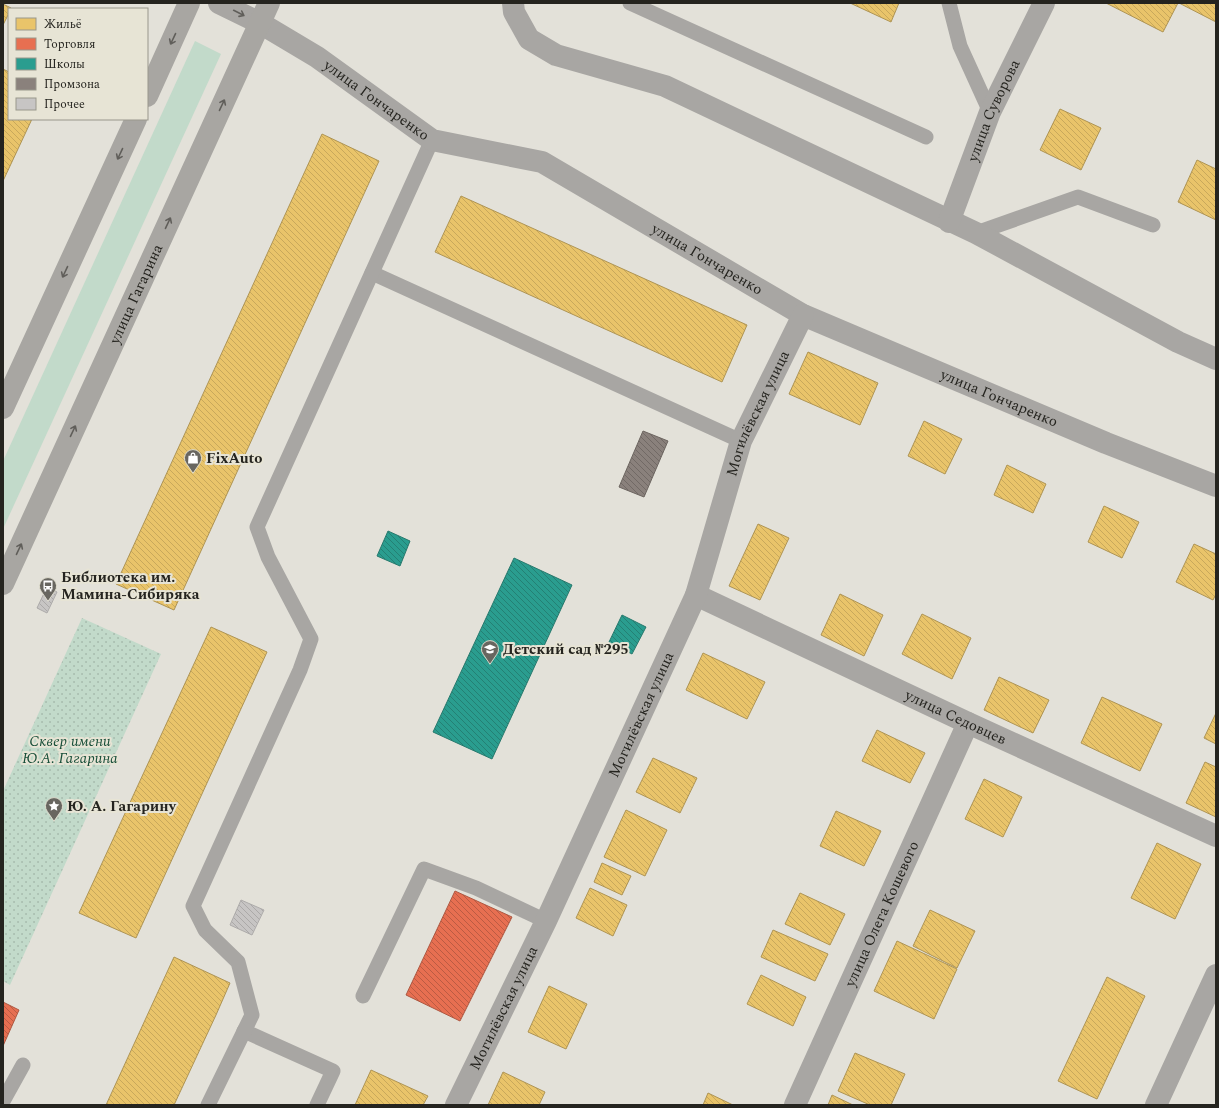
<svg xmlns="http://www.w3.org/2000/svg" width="1219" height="1108" viewBox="0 0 1219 1108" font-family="Spectral,serif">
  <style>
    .grass { fill: #c2daca }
    .park { fill: url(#park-dots) }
    .homes { fill: url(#homes-back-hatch); stroke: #ae9454 }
    .shops { fill: url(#shops-back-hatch); stroke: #ad5842 }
    .schools { fill: url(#schools-back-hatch); stroke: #28796d }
    .industry { fill: url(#industry-back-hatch); stroke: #6c6560 }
    .building { fill: url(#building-back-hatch); stroke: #adabaa }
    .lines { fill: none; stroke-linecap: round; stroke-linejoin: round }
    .service { stroke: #a8a6a3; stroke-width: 15 }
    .minor { stroke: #a8a6a3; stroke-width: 22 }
    .tertiary { stroke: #a8a6a3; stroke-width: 22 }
    .secondary { stroke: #a8a6a2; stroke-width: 22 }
    .oneway { stroke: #605e5a }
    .labels { text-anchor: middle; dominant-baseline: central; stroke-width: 4; stroke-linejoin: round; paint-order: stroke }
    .street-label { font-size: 15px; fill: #25241f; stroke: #e7e4d5 }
    .poi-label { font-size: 15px; font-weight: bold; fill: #25241f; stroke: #e7e4d5; text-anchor: start }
    .park-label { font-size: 15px; font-style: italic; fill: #174e38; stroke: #e7e4d5 }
  </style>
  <defs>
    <pattern id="park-dots" width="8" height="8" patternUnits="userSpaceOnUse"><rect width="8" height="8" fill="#c2daca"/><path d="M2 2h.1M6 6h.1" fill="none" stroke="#a7bbad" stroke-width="1.8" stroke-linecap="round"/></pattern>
    <pattern id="homes-back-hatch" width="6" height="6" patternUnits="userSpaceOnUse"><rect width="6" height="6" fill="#e9c46a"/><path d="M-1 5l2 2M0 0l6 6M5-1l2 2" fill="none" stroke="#c8a85b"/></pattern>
    <pattern id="shops-back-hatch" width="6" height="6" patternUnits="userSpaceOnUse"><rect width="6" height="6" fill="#e76f51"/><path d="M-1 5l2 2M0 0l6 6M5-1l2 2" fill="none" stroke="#bb5b43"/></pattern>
    <pattern id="schools-back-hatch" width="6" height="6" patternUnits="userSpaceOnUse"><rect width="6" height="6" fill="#2a9d8f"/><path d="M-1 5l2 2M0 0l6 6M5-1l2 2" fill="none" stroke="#248074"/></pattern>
    <pattern id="industry-back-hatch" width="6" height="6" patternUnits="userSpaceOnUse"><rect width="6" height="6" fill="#8a817c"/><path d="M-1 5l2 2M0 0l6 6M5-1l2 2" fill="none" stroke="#716965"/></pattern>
    <pattern id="building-back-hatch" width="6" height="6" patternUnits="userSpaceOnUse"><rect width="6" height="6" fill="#c7c5c4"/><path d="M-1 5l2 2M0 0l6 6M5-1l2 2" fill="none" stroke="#aba9a8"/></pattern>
  </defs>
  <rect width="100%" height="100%" fill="#e3e1d9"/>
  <polygon class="grass" points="195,41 221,54 3,529 3,461"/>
  <polygon class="park" points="82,618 161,654 10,985 3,981 3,791"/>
  <g class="homes">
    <polygon points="850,3 899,3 891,22"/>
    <polygon points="1106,3 1178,3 1163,32"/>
    <polygon points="1179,3 1216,3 1216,22"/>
    <polygon points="3,4 11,8 9,9 9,13 3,25"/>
    <polygon points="3,69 9,72 9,119 32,119 3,181"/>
    <polygon points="1060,109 1101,128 1081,170 1040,150"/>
    <polygon points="322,134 379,161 174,610 116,584"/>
    <polygon points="1197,160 1216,169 1216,220 1178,202"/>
    <polygon points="461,196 747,325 722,382 435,252"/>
    <polygon points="808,352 878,383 860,425 789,394"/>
    <polygon points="924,421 962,439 945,474 908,456"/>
    <polygon points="1007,465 1046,484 1033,513 994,495"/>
    <polygon points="1104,506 1139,522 1122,558 1088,542"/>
    <polygon points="758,524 789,538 760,600 729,586"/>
    <polygon points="1194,544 1216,554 1216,594 1213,600 1176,582"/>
    <polygon points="840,594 883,615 864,656 821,635"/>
    <polygon points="922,614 971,638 952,679 902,654"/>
    <polygon points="211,627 267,652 136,938 79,913"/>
    <polygon points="703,653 765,682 747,719 686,690"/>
    <polygon points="999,677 1049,700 1033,733 984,710"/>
    <polygon points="1102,697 1162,724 1140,771 1081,743"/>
    <polygon points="1216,713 1216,744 1204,738"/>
    <polygon points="877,730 925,753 910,783 862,761"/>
    <polygon points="653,758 697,778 680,813 636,792"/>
    <polygon points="1205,762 1216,767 1216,817 1186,803"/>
    <polygon points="984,779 1022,797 1003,837 965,819"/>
    <polygon points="626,810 667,830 645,876 604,857"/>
    <polygon points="836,811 881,831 864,866 820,846"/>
    <polygon points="1157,843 1201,864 1175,919 1131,898"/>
    <polygon points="602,863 631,876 622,895 594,882"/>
    <polygon points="590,888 627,905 613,936 576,918"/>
    <polygon points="800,893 845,914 830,945 785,924"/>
    <polygon points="930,910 975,931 957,968 913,946"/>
    <polygon points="773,930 828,954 815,981 761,957"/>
    <polygon points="897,941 957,969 934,1019 874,991"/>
    <polygon points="174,957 230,983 216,1015 174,1105 106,1105"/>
    <polygon points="761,975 806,997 793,1026 747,1004"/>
    <polygon points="1107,977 1145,996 1097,1099 1058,1081"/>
    <polygon points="549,986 587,1004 566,1049 528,1032"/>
    <polygon points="855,1053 905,1074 891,1105 870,1105 838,1091"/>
    <polygon points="371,1070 428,1096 423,1105 355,1105"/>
    <polygon points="503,1072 545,1092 539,1105 488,1105"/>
    <polygon points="708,1093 733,1105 703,1105"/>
    <polygon points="832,1095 853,1105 828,1105"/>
  </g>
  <g class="shops">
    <polygon points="455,891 512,917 460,1021 406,995"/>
    <polygon points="3,1002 19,1010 3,1046"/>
  </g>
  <g class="schools">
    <polygon points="388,531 410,541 400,566 377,556"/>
    <polygon points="514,558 572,585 492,759 433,732"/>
    <polygon points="622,615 646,627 632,654 609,642"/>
  </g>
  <polygon class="industry" points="643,431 668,441 644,497 619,487"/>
  <g class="building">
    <polygon points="47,587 57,592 47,613 37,608"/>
    <polygon points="241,900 264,910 252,935 230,925"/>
  </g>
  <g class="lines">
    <g class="service">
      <polyline points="630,3 926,137"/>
      <polyline points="949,3 960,46 990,112"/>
      <polyline points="976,233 1078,197 1153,225"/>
      <polyline points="372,273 741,441"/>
      <polyline points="363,996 424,869 476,888 546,921"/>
      <polyline points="244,1031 333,1071 317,1105"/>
      <polyline points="3,1101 23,1065"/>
      <polyline points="208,1105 252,1015 238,962 205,930 193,906 300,670 311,639 268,557 257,527 432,140"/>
    </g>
    <g class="minor">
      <polyline points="513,3 514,12 529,39 556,55 665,86 976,233 1178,342 1216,359"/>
      <path id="s1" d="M260,23L317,57L432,140L542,162L803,315L1106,443L1216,486"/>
      <path id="s2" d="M949,222L990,112L1044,3"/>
      <path id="s3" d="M696,595L968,723L1216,836"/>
      <path id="s4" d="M456,1105L546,921L696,595L741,441L803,315"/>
      <path id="s5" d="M795,1105L968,723"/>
      <polyline points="1156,1105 1216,975"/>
    </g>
    <polyline class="tertiary" points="219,3 260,23"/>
    <g class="secondary">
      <polyline points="147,96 189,3"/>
      <polyline points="3,408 136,119"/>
      <path id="s6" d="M3,584L269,3"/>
    </g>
  </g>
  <defs><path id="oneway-shaft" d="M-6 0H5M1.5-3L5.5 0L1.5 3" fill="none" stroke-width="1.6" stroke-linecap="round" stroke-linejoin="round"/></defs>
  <g class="oneway">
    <use href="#oneway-shaft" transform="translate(239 13) rotate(27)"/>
    <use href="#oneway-shaft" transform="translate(173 39) rotate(115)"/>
    <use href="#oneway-shaft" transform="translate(222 105) rotate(-65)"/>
    <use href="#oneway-shaft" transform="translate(120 154) rotate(115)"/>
    <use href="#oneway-shaft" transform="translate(168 223) rotate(-65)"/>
    <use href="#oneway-shaft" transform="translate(65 272) rotate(115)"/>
    <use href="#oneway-shaft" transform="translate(73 431) rotate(-65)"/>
    <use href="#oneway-shaft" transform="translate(19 549) rotate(-65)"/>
  </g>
  <defs>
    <g id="shop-pin" transform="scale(0.9)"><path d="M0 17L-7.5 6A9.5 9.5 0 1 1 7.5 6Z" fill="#686660" stroke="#e7e4d5"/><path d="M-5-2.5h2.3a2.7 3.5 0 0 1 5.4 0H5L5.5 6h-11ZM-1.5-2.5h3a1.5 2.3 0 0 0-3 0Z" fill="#fff"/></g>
    <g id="bus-pin" transform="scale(0.9)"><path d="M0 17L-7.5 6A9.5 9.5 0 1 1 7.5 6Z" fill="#686660" stroke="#e7e4d5"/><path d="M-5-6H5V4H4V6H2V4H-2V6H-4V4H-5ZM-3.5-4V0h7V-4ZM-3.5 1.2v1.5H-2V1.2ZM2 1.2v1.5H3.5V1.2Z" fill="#fff"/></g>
    <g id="school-pin" transform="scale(0.9)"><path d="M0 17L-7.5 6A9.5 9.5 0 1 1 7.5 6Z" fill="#686660" stroke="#e7e4d5"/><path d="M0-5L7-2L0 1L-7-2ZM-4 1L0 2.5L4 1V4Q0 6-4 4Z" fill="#fff"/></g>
    <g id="sight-pin" transform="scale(0.9)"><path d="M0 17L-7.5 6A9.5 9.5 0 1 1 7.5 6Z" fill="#686660" stroke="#e7e4d5"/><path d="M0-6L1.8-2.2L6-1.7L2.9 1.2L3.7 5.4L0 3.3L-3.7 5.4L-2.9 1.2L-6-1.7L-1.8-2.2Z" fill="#fff"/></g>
  </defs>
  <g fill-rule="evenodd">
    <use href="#shop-pin" x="193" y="458"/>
    <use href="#bus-pin" x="48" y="586"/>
    <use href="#school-pin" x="490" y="649"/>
    <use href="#sight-pin" x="54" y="806"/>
  </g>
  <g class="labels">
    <g class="street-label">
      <text stroke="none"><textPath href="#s1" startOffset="140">улица Гончаренко</textPath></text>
      <text stroke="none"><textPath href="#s2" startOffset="120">улица Суворова</textPath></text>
      <text stroke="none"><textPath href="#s1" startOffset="512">улица Гончаренко</textPath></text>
      <text stroke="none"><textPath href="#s6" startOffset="319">улица Гагарина</textPath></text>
      <text stroke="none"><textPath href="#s1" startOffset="836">улица Гончаренко</textPath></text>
      <text stroke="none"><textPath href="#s4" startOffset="756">Могилёвская улица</textPath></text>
      <text stroke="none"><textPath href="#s4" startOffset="432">Могилёвская улица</textPath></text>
      <text stroke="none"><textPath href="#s3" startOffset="287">улица Седовцев</textPath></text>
      <text stroke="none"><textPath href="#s5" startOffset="210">улица Олега Кошевого</textPath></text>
      <text stroke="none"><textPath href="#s4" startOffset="108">Могилёвская улица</textPath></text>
    </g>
    <g class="poi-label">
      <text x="206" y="458">FixAuto</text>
      <text x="61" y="577">Библиотека им.<tspan x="61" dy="17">Мамина-Сибиряка</tspan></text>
      <text x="503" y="649">Детский сад №295</text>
      <text x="67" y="806">Ю. А. Гагарину</text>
    </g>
    <g class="park-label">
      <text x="70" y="741">Сквер имени<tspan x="70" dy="17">Ю.А. Гагарина</tspan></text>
    </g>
  </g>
  <rect width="1219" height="1108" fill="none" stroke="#25241f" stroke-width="8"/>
  <rect x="8" y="8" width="140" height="112" fill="#e7e4d5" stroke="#99978c"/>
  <rect x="16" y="18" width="20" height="12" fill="#e9c46a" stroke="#99978c"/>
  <text x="44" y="28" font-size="12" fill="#25241f">Жильё</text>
  <rect x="16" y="38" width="20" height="12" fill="#e76f51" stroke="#99978c"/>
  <text x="44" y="48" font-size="12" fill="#25241f">Торговля</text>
  <rect x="16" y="58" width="20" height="12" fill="#2a9d8f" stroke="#99978c"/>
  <text x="44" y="68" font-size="12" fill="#25241f">Школы</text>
  <rect x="16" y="78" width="20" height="12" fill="#8a817c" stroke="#99978c"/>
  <text x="44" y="88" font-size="12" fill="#25241f">Промзона</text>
  <rect x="16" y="98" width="20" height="12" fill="#c7c5c4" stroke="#99978c"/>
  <text x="44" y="108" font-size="12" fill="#25241f">Прочее</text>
</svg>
